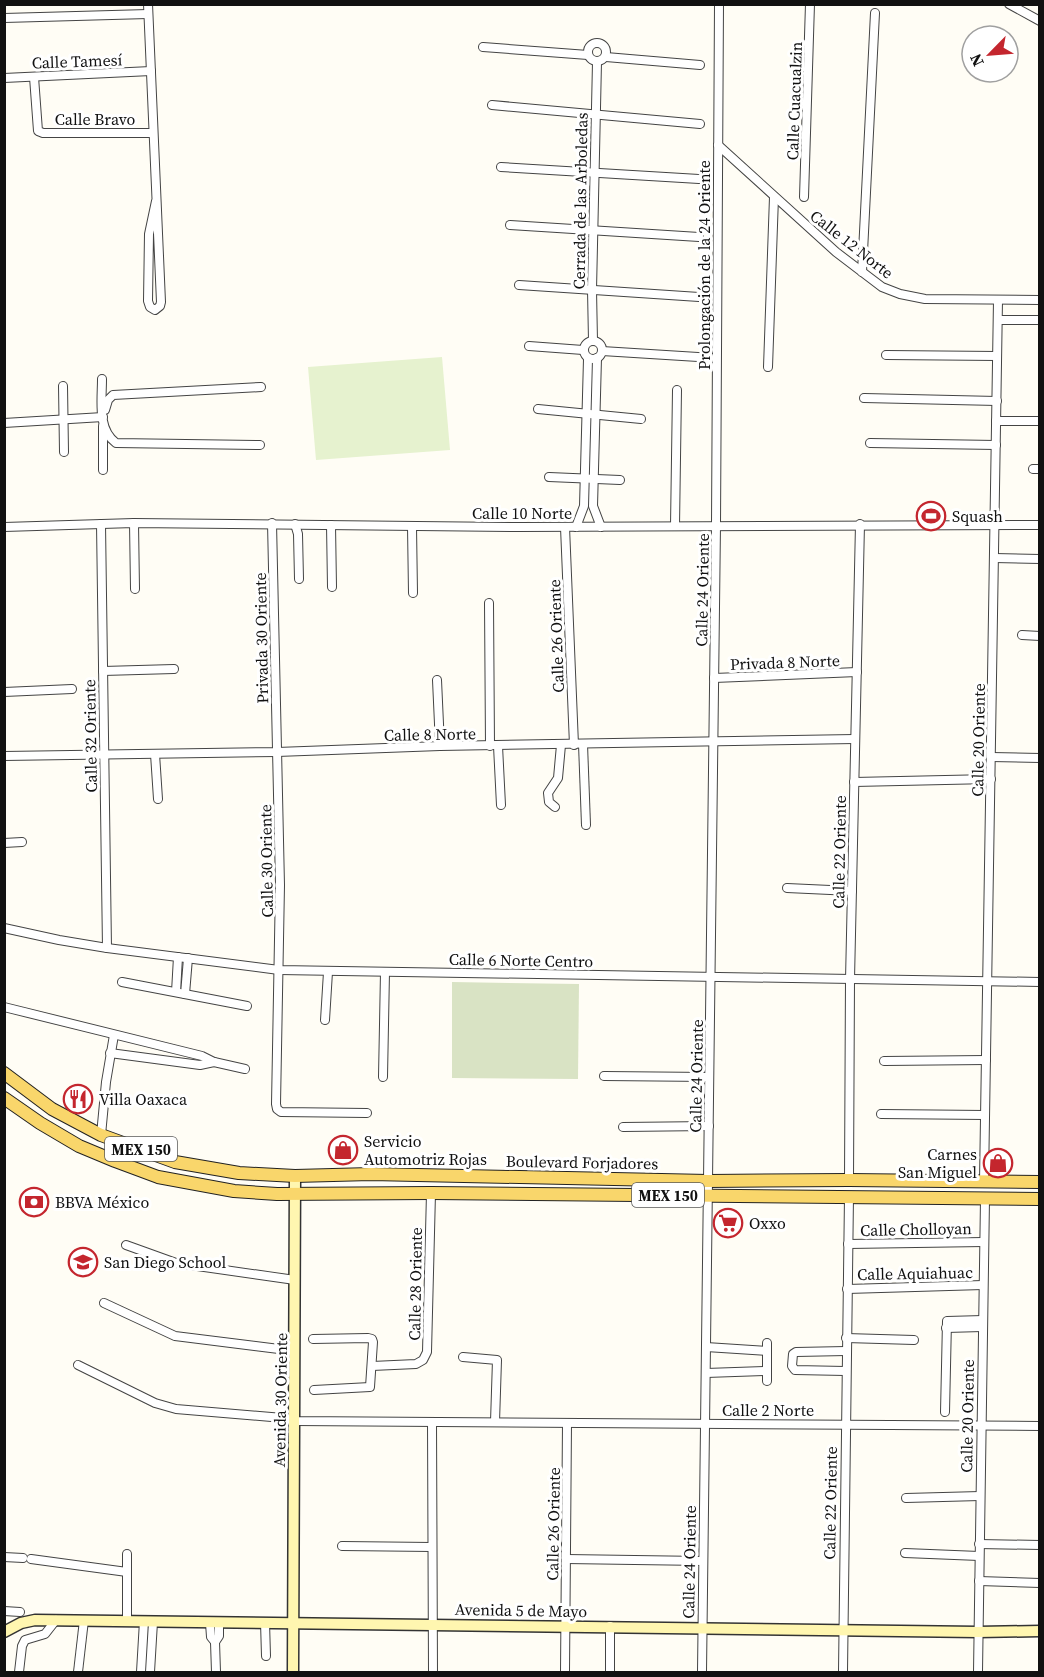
<svg xmlns="http://www.w3.org/2000/svg" width="1044" height="1677" viewBox="0 0 1044 1677" font-family="'Source Serif 4',serif">
  <style>
    .cemetery { fill: #d9e3c4 }
    .pitch { fill: #e6f2cf }
    .lines { fill: none; stroke-linecap: round; stroke-linejoin: round }
    .street-casing { stroke: #444; stroke-width: 10 }
    .secondary-casing { stroke: #333; stroke-width: 13 }
    .primary-casing { stroke: #222; stroke-width: 14 }
    .street { stroke: #fff; stroke-width: 8 }
    .secondary { stroke: #fff6b0; stroke-width: 10 }
    .primary { stroke: #f9d66b; stroke-width: 12 }
    .labels { text-anchor: middle; dominant-baseline: central; stroke-width: 6; stroke-linejoin: round; paint-order: stroke }
    .shield { fill: #fff; stroke: #585858; stroke-width: 1.5 }
    .shield-label { font-size: 15px; font-weight: bold; fill: #111 }
    .street-label { font-size: 16px; fill: #111; stroke: #fff }
    .poi-label { font-size: 16px; fill: #111; stroke: #fff; text-anchor: start }
  </style>
  <rect width="100%" height="100%" fill="#fffdf5"/>
  <polygon class="cemetery" points="452,982 579,984 578,1079 452,1078"/>
  <polygon class="pitch" points="442,357 450,450 316,460 308,367"/>
  <g class="lines">
    <g class="street-casing">
      <g id="street">
        <polyline points="148,4 161,302 160,306 155,310 150,307 148,301 149,234 156,201"/>
        <polyline points="1009,4 1040,21"/>
        <polyline points="4,18 148,14"/>
        <circle cx="597" cy="52" r="9"/>
        <polyline points="483,47 588,55"/>
        <polyline points="606,57 700,65"/>
        <polyline points="34,77 38,131 43,133 153,133"/>
        <polyline points="4,78 151,71"/>
        <polyline points="492,105 700,124"/>
        <polyline points="718,145 836,252 882,287 900,294 925,299 1040,300"/>
        <polyline points="501,167 699,179"/>
        <polyline points="804,197 810,4"/>
        <polyline points="510,225 699,237"/>
        <polyline points="862,272 875,13"/>
        <polyline points="519,285 699,297"/>
        <polyline points="998,320 1040,320"/>
        <circle cx="593" cy="350" r="9"/>
        <polyline points="593,341 592,290 597,62"/>
        <polyline points="529,346 583,350"/>
        <polyline points="602,351 698,357"/>
        <polyline points="886,355 997,356"/>
        <polyline points="597,358 593,506 601,527"/>
        <polyline points="768,367 774,197"/>
        <path d="M102,379C102,401 97,429 116,443L260,445"/>
        <polyline points="63,386 64,452"/>
        <polyline points="864,398 997,401"/>
        <polyline points="538,409 641,419"/>
        <polyline points="105,410 108,400 113,395 261,387"/>
        <polyline points="996,421 1040,421"/>
        <polyline points="4,423 103,417"/>
        <polyline points="103,426 103,470"/>
        <polyline points="870,443 996,445"/>
        <polyline points="1033,469 1040,469"/>
        <polyline points="549,477 620,480"/>
        <polyline points="134,523 135,589"/>
        <polyline points="272,523 280,885 276,1104 277,1109 281,1112 367,1113"/>
        <polyline points="101,524 107,948"/>
        <polyline points="295,524 298,534 299,579"/>
        <polyline points="331,525 332,587"/>
        <polyline points="675,526 677,390"/>
        <polyline points="4,527 134,523 520,527 1040,525"/>
        <polyline points="412,527 413,593"/>
        <polyline points="565,527 574,745"/>
        <polyline points="576,527 584,506 588,359"/>
        <polyline points="994,558 1040,559"/>
        <polyline points="489,603 490,746"/>
        <polyline points="1022,635 1040,636"/>
        <polyline points="103,671 174,669"/>
        <polyline points="714,678 857,672"/>
        <polyline points="437,680 440,746"/>
        <polyline points="4,692 72,689"/>
        <polyline points="583,744 586,825"/>
        <polyline points="498,746 501,805"/>
        <polyline points="155,754 158,799"/>
        <polyline points="4,756 277,752 440,746 855,739"/>
        <polyline points="991,757 1040,758"/>
        <polyline points="854,782 991,779"/>
        <polyline points="555,807 549,802 548,793 558,778 561,745"/>
        <polyline points="4,843 22,842"/>
        <polyline points="787,888 852,891"/>
        <polyline points="4,928 59,940 107,948 279,970 1040,982"/>
        <polyline points="122,982 247,1006"/>
        <polyline points="176,992 178,957"/>
        <polyline points="185,994 188,958"/>
        <polyline points="4,1007 202,1056 214,1062 245,1069"/>
        <polyline points="325,1020 328,972"/>
        <polyline points="110,1053 200,1065 214,1062"/>
        <polyline points="884,1061 986,1060"/>
        <polyline points="604,1076 709,1077"/>
        <polyline points="383,1077 385,972"/>
        <polyline points="881,1114 985,1115"/>
        <polyline points="623,1127 709,1126"/>
        <polyline points="101,1135 106,1082 114,1035"/>
        <polyline points="849,1180 850,980 860,524"/>
        <polyline points="984,1181 998,300"/>
        <polyline points="848,1244 984,1242"/>
        <polyline points="126,1245 176,1263 295,1280"/>
        <polyline points="847,1289 983,1285"/>
        <polyline points="104,1303 175,1336 295,1351"/>
        <polyline points="946,1328 982,1327"/>
        <polyline points="846,1338 914,1340"/>
        <polyline points="313,1339 368,1338 372,1339 373,1342 370,1387 314,1390"/>
        <polyline points="767,1343 767,1381"/>
        <polyline points="706,1347 767,1351"/>
        <polyline points="463,1357 497,1360 495,1422"/>
        <polyline points="78,1365 155,1403 176,1409 283,1418 294,1421 1040,1426"/>
        <polyline points="372,1366 416,1364 423,1360 427,1352 431,1193"/>
        <polyline points="845,1371 795,1370 792,1366 793,1354 796,1352 846,1351"/>
        <polyline points="706,1373 767,1371"/>
        <polyline points="945,1412 947,1321 983,1320"/>
        <polyline points="432,1422 433,1672"/>
        <polyline points="906,1498 980,1496"/>
        <polyline points="979,1544 1040,1545"/>
        <polyline points="342,1546 432,1547"/>
        <polyline points="905,1553 979,1556"/>
        <polyline points="127,1554 127,1621"/>
        <polyline points="4,1557 23,1558"/>
        <polyline points="31,1559 127,1572"/>
        <polyline points="566,1559 703,1561"/>
        <polyline points="979,1581 1040,1583"/>
        <polyline points="4,1611 20,1612"/>
        <polyline points="265,1622 266,1656"/>
        <polyline points="210,1623 211,1637 215,1642"/>
        <polyline points="19,1672 22,1646 25,1640 45,1634 56,1620"/>
        <polyline points="78,1672 84,1620"/>
        <polyline points="141,1672 144,1621"/>
        <polyline points="150,1672 153,1622"/>
        <polyline points="216,1672 215,1642 219,1636 219,1623"/>
        <polyline points="565,1672 567,1423"/>
        <polyline points="610,1672 610,1626"/>
        <polyline points="702,1672 716,525 719,4"/>
        <polyline points="843,1672 849,1196"/>
        <polyline points="978,1672 985,1199"/>
      </g>
    </g>
    <g class="secondary-casing">
      <g id="secondary">
        <polyline points="4,1632 21,1623 35,1620 978,1632 1040,1631"/>
        <polyline points="293,1672 295,1176"/>
      </g>
    </g>
    <g class="primary-casing">
      <g id="primary">
        <polyline points="4,1073 52,1109 101,1135 175,1162 239,1173 295,1176 371,1174 708,1181 849,1180 1040,1182"/>
        <polyline points="4,1098 40,1123 79,1146 115,1161 158,1177 234,1191 277,1194 431,1193 1040,1199"/>
      </g>
    </g>
    <use href="#street" class="street"/>
    <use href="#secondary" class="secondary"/>
    <use href="#primary" class="primary"/>
  </g>
  <defs>
    <g id="stadium-ring" transform="scale(1.5)"><circle r="9.5" fill="#fff" stroke="#c4262e" stroke-width="1.5"/><path d="M0-5a6.5 5 0 1 0 0 10a6.5 5 0 1 0 0-10ZM-3.5-1.8h7v3.6h-7Z" fill="#c4262e"/></g>
    <g id="restaurant-ring" transform="scale(1.5)"><circle r="9.5" fill="#fff" stroke="#c4262e" stroke-width="1.5"/><path d="M-5-6h1v4h1v-4h1v4h1v-4h1v5L-1.5 .5V6h-2V.5L-5-1ZM5-6V6H3V1.5H1.5Q1.5-4 5-6Z" fill="#c4262e"/></g>
    <g id="shop-ring" transform="scale(1.5)"><circle r="9.5" fill="#fff" stroke="#c4262e" stroke-width="1.5"/><path d="M-5-2.5h2.3a2.7 3.5 0 0 1 5.4 0H5L5.5 6h-11ZM-1.5-2.5h3a1.5 2.3 0 0 0-3 0Z" fill="#c4262e"/></g>
    <g id="bank-ring" transform="scale(1.5)"><circle r="9.5" fill="#fff" stroke="#c4262e" stroke-width="1.5"/><path d="M-6-4H6V4H-6ZM0-2.3a2.3 2.3 0 1 0 0 4.6a2.3 2.3 0 1 0 0-4.6Z" fill="#c4262e"/></g>
    <g id="supermarket-ring" transform="scale(1.5)"><circle r="9.5" fill="#fff" stroke="#c4262e" stroke-width="1.5"/><path d="M-6-5.5h2.5l.6 2H6L4.5 2H-2.5L-4.4-4H-6ZM-1.5 3.2a1.3 1.3 0 1 0 .1 0ZM3 3.2a1.3 1.3 0 1 0 .1 0Z" fill="#c4262e"/></g>
    <g id="school-ring" transform="scale(1.5)"><circle r="9.5" fill="#fff" stroke="#c4262e" stroke-width="1.5"/><path d="M0-5L7-2L0 1L-7-2ZM-4 1L0 2.5L4 1V4Q0 6-4 4Z" fill="#c4262e"/></g>
  </defs>
  <g fill-rule="evenodd">
    <use href="#stadium-ring" x="931" y="516"/>
    <use href="#restaurant-ring" x="78" y="1099"/>
    <use href="#shop-ring" x="343" y="1150"/>
    <use href="#shop-ring" x="998" y="1163"/>
    <use href="#bank-ring" x="34" y="1202"/>
    <use href="#supermarket-ring" x="728" y="1223"/>
    <use href="#school-ring" x="83" y="1262"/>
  </g>
  <g class="labels">
    <g class="shield">
      <rect x="105" y="1137" width="72" height="24" rx="4.5"/>
      <rect x="632" y="1183" width="72" height="24" rx="4.5"/>
    </g>
    <g class="shield-label">
      <text x="141" y="1149">MEX 150</text>
      <text x="668" y="1195">MEX 150</text>
    </g>
    <g class="street-label">
      <text transform="translate(77 61) rotate(-2)">Calle Tamesí</text>
      <text transform="translate(794 101) rotate(-88)">Calle Cuacualzin</text>
      <text x="95" y="119">Calle Bravo</text>
      <text transform="translate(580 201) rotate(-89)">Cerrada de las Arboledas</text>
      <text transform="translate(852 244) rotate(38)">Calle 12 Norte</text>
      <text transform="translate(704 265) rotate(-90)">Prolongación de la 24 Oriente</text>
      <text x="522" y="513">Calle 10 Norte</text>
      <text transform="translate(702 590) rotate(-89)">Calle 24 Oriente</text>
      <text transform="translate(556 636) rotate(-92)">Calle 26 Oriente</text>
      <text transform="translate(261 638) rotate(-91)">Privada 30 Oriente</text>
      <text transform="translate(785 662) rotate(-2)">Privada 8 Norte</text>
      <text transform="translate(430 734) rotate(-1)">Calle 8 Norte</text>
      <text transform="translate(90 736) rotate(-91)">Calle 32 Oriente</text>
      <text transform="translate(978 740) rotate(-89)">Calle 20 Oriente</text>
      <text transform="translate(839 852) rotate(-89)">Calle 22 Oriente</text>
      <text transform="translate(266 861) rotate(-91)">Calle 30 Oriente</text>
      <text transform="translate(521 960) rotate(1)">Calle 6 Norte Centro</text>
      <text transform="translate(696 1076) rotate(-89)">Calle 24 Oriente</text>
      <text transform="translate(582 1162) rotate(1)">Boulevard Forjadores</text>
      <text transform="translate(916 1229) rotate(-1)">Calle Cholloyan</text>
      <text transform="translate(915 1273) rotate(-1)">Calle Aquiahuac</text>
      <text transform="translate(415 1284) rotate(-89)">Calle 28 Oriente</text>
      <text transform="translate(280 1400) rotate(-89)">Avenida 30 Oriente</text>
      <text x="768" y="1410">Calle 2 Norte</text>
      <text transform="translate(967 1416) rotate(-89)">Calle 20 Oriente</text>
      <text transform="translate(830 1503) rotate(-89)">Calle 22 Oriente</text>
      <text transform="translate(553 1524) rotate(-89)">Calle 26 Oriente</text>
      <text transform="translate(689 1562) rotate(-89)">Calle 24 Oriente</text>
      <text transform="translate(521 1610) rotate(1)">Avenida 5 de Mayo</text>
    </g>
    <g class="poi-label">
      <text x="952" y="516">Squash</text>
      <text x="99" y="1099">Villa Oaxaca</text>
      <text x="364" y="1141">Servicio<tspan x="364" dy="18">Automotriz Rojas</tspan></text>
      <text x="977" y="1154" text-anchor="end">Carnes<tspan x="977" dy="18">San Miguel</tspan></text>
      <text x="55" y="1202">BBVA México</text>
      <text x="749" y="1223">Oxxo</text>
      <text x="104" y="1262">San Diego School</text>
    </g>
  </g>
  <rect width="1044" height="1677" fill="none" stroke="#111111" stroke-width="12"/>
  <g transform="translate(990 54) rotate(245)"><circle r="28" fill="#ffffff" stroke="#a0a0a0" stroke-width="1.5"/>
  <path d="M0-4.5L10 22L0 15L-10 22Z" fill="#c4262e"/>
  <text y="-9" font-size="16" font-weight="bold" text-anchor="middle" fill="#111111">N</text>
  </g>
</svg>
